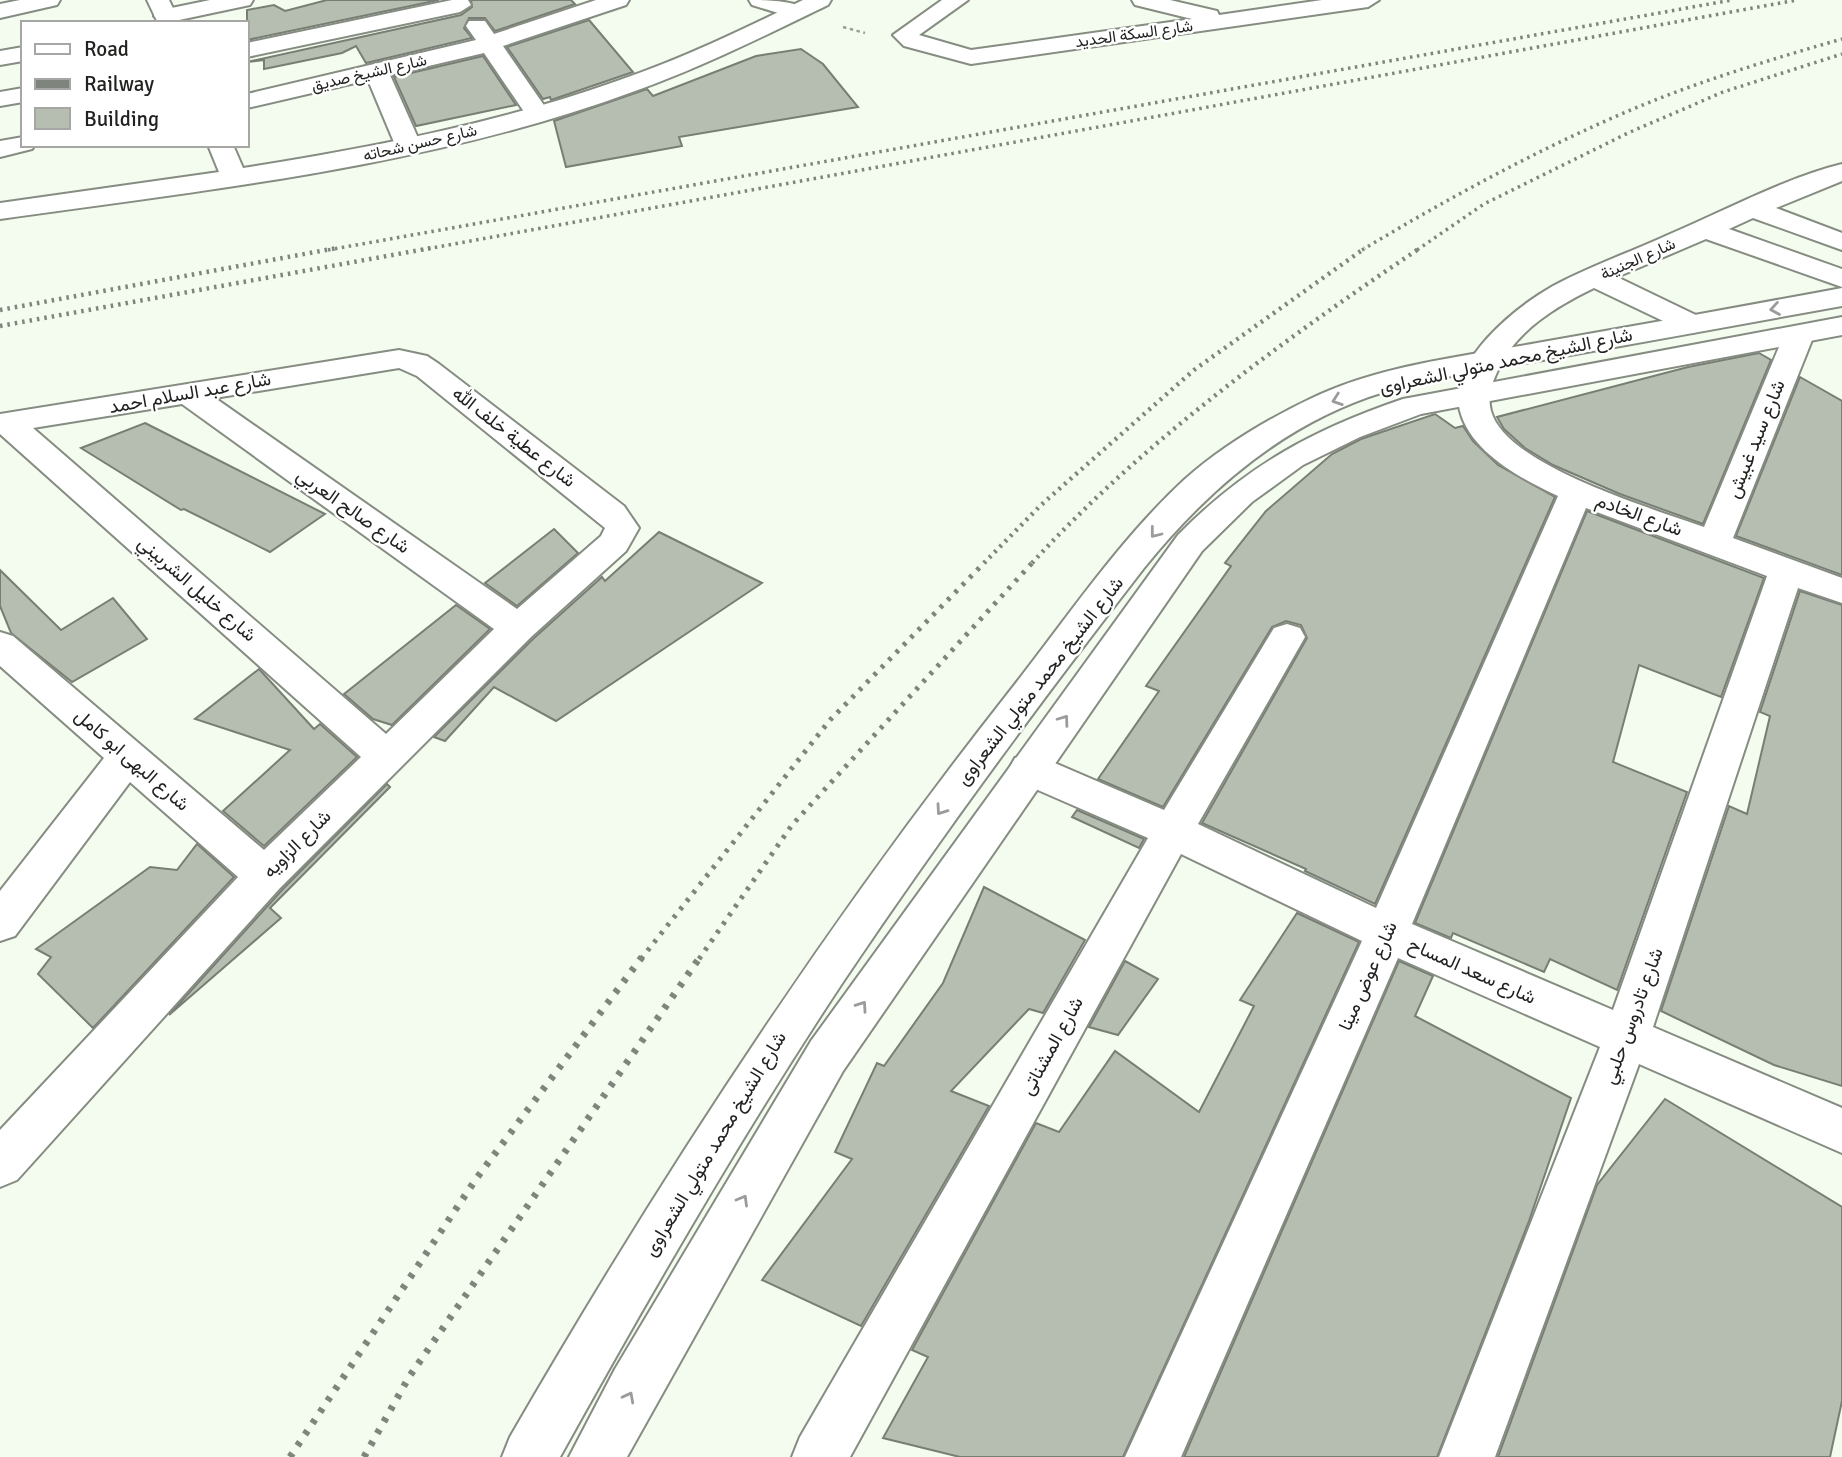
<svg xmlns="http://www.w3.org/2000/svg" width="1842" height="1457" viewBox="0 0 1842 1457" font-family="Signika,Vazirmatn,sans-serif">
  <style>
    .building { fill: #b6beb2; stroke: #787e74; stroke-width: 2 }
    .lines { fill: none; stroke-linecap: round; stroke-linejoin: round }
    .street-casing { stroke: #858c81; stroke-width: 4 }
    .secondary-casing { stroke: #858c81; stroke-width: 4 }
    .path { stroke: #9ba098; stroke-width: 2.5; stroke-dasharray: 3.5 3.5; stroke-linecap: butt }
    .street { fill: #fff; fill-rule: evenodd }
    .secondary { fill: #fff; fill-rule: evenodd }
    .rail-far3 { stroke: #7f847c; stroke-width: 3.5; stroke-dasharray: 2.5 4.5; stroke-linecap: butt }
    .rail-far2 { stroke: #7f847c; stroke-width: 4.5; stroke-dasharray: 2.5 5; stroke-linecap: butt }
    .rail-far1 { stroke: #7f847c; stroke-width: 5; stroke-dasharray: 3.5 7; stroke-linecap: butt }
    .rail { stroke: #7f847c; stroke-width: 7; stroke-dasharray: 4.5 9; stroke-linecap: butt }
    .oneway { stroke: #9b9c9a }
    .labels { text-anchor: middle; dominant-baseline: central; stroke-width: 5; stroke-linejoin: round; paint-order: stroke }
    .far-street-label { font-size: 16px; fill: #20231f; stroke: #fff }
    .street-label { font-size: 19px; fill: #20231f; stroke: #fff }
  </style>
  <rect width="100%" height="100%" fill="#f4fbef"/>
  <g class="building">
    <polygon points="327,0 439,0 247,40 247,10 274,5 285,11"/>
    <polygon points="471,0 571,0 575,4 495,31 485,18 469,18 464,28 472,38 366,63 356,46 342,53 264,69 264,60 247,62 461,15 472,7"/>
    <polygon points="589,20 633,72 551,100 550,97 543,99 507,47"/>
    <polygon points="801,49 823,64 858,107 679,137 682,146 566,167 554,121 647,89 653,96 756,56"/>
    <polygon points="483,56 516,105 416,126 394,77"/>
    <polygon points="1759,353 1771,360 1703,524 1620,494 1553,465 1525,448 1504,429 1497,417 1688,367"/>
    <polygon points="1800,377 1842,401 1842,575 1736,536"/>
    <polygon points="1435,414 1455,428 1463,426 1473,441 1498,465 1555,497 1375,904 1305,871 1306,869 1202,823 1307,638 1301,625 1286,621 1272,627 1163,807 1098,779 1159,691 1146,686 1231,566 1225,563 1266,511 1332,454 1361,439"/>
    <polygon points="145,423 325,514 270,552 184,509 181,510 81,448"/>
    <polygon points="1587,511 1764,578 1721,697 1639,665 1613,762 1687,792 1617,990 1550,959 1544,972 1453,933 1451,938 1415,923"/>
    <polygon points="554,529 578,553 517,606 485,583"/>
    <polygon points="659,532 762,583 556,721 494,687 445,741 434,737 533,639 602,577 605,581"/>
    <polygon points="0,570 61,630 113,598 147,639 72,682 11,633 0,606"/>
    <polygon points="1800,591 1842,605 1842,1086 1774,1065 1661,1011 1729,806 1747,814 1770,716 1760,712"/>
    <polygon points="456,605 490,629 392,725 373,719 344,694"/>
    <polygon points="259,669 314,729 320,724 357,757 264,846 223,811 290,750 195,719"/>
    <polygon points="387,784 390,787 270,908 281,918 169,1015 282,890"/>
    <polygon points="1077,810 1144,839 1139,848 1072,817"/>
    <polygon points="197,844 234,877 93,1028 38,974 51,957 36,949 150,867 177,870"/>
    <polygon points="984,887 1085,940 1043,1013 1029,1009 951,1091 989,1106 861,1326 762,1280 852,1159 835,1152 877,1063 884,1066 943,983"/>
    <polygon points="1297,913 1359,942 1123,1457 960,1457 883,1438 928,1357 912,1350 1036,1123 1059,1132 1115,1051 1199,1112 1254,1006 1240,1000"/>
    <polygon points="1125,961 1158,979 1118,1035 1089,1027"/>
    <polygon points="1399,961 1433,976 1415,1016 1571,1098 1529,1221 1437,1457 1184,1457"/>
    <polygon points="1665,1099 1842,1207 1842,1401 1830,1457 1498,1457 1597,1185"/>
  </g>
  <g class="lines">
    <g class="street-casing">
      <g id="street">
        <polygon points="20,0 60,0 57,5 0,18 0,4"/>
        <polygon points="210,0 253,0 250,5 165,23 154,16 157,11"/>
        <polygon points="452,0 468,0 471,5 460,12 247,57 247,43"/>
        <polygon points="596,0 629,0 626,5 503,46 550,114 547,119 529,119 484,53 390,75 422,147 418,152 400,152 396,147 368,80 247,108 247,94 476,40 466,26 469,21 485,21 494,34"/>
        <path d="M749,0C766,0 798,0 809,12L798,19L752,5Z"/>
        <polygon points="942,0 968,0 919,35 971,50 1192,19 1135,5 1132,0 1170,0 1217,11 1219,15 1322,0 1379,0 1368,7 971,64 904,46 893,35"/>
        <polygon points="23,47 23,61 0,65 0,51"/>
        <polygon points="23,88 23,102 0,106 0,92"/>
        <polygon points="23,137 23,145 35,145 32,149 0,157 0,141"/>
        <path d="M1842,164V181L1776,208L1842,233V250L1753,218L1729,229L1842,269V287L1706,239L1617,277L1702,318L1707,324L1702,330L1692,333L1682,330L1594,288C1557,306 1516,330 1498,370C1492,383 1487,396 1491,411C1506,466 1654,509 1704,527L1784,335L1789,329L1799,326L1809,329L1814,335L1733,538L1842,578V603L1798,588L1653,1027L1842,1108V1153L1639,1064L1495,1457H1439L1600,1047L1398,958L1181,1457H1125L1362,941L1181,854L850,1457H792L800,1437L1148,838L1015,780L1009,769L1015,758L1029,754L1043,758L1164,810L1274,628L1287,624L1300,628L1305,637L1198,824L1376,908L1558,496C1522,479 1471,453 1460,411C1447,361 1516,307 1553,286C1590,266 1631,252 1670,234C1724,211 1785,178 1842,164ZM1586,508L1767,576L1613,1010L1412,924Z"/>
        <path d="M399,350L427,356L439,364L624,506L639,528L626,551L531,637L280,888L17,1180L0,1187V1130L238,877L130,782L15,936L0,941V891L104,758L0,666V632L13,636L264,850L361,757L0,434V414ZM399,368L417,376L605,528L601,536L517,609L215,398ZM182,404L494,629L386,734L33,428Z"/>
      </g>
    </g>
    <g class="secondary-casing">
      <g id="secondary">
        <polygon points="147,0 169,0 180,23 158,23"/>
        <path d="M803,0H831L828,5C764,36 702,67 635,91C432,166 213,189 0,219V203L219,172L208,145H233L243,168C369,148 496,124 617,81C681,59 742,30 803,0Z"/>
        <path d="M1842,288V306C1753,322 1665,338 1576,354C1512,366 1446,374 1384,392C1285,422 1207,490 1144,568C1040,702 939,839 845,979C742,1134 650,1295 560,1457H502L510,1437C659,1179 821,931 1005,697C1063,624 1116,543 1184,480C1221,447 1266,420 1310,399C1380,365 1462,357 1537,343C1639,325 1740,307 1842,288Z"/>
        <path d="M1842,317V335L1421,414L1360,437L1303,465L1252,502L1202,551L843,1071L627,1457H569L615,1369L811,1041L1178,535C1246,466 1312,430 1403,399Z"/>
      </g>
    </g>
    <polyline class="path" points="843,27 865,33"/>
    <use href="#street" class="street"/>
    <use href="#secondary" class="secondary"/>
    <g class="rail-far3">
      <polyline points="328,250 1732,0"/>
      <polyline points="421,250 1797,0"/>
      <path d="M1362,250C1447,199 1535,151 1626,112C1696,82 1769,60 1842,39"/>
      <polyline points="1417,250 1484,204 1628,133 1723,92 1842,54"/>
    </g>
    <g class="rail-far2">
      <polyline points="0,310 337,248"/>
      <polyline points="0,326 431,248"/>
      <polyline points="984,563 1041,505 1194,370 1365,248"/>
      <path d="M1032,563C1144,441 1282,341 1420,248"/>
    </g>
    <g class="rail-far1">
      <polyline points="641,959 830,720 985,562"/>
      <polyline points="699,959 792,825 1033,562"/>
    </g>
    <g class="rail">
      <polyline points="290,1457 476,1179 642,957"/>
      <polyline points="364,1457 409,1377 700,957"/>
    </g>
  </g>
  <defs><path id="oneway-chevron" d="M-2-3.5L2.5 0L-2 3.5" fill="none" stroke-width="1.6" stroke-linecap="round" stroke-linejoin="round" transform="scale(1.75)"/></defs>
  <g class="oneway">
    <use href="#oneway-chevron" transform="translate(1775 309) rotate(170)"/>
    <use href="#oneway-chevron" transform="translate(1337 400) rotate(161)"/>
    <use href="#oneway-chevron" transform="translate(1155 533) rotate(128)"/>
    <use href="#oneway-chevron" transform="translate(1064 720) rotate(-54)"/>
    <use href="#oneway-chevron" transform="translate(941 810) rotate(125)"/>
    <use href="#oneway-chevron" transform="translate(862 1006) rotate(-55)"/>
    <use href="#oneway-chevron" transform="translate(743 1200) rotate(-60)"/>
    <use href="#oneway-chevron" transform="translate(629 1397) rotate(-62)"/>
  </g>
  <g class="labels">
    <g class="far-street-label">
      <text transform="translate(1134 34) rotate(-8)">شارع السكة الحديد</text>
      <text transform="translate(369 73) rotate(-13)">شارع الشيخ صديق</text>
      <text transform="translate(420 143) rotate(-13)">شارع حسن شحاته</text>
      <text transform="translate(1638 259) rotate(-24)">شارع الجنينة</text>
    </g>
    <g class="street-label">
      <text transform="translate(1506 361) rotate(-12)">شارع الشيخ محمد متولي الشعراوى</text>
      <text transform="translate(190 393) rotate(-10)">شارع عبد السلام احمد</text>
      <text transform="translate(514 437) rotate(38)">شارع عطية خلف الله</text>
      <text transform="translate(1756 439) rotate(-68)">شارع سيد غبيش</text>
      <text transform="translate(353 511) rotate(35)">شارع صالح العربي</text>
      <text transform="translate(1639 515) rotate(20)">شارع الخادم</text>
      <text transform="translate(197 589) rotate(41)">شارع خليل الشربيني</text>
      <text transform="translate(1040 681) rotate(-52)">شارع الشيخ محمد متولي الشعراوى</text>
      <text transform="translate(132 760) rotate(41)">شارع البهى ابو كامل</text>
      <text transform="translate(297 844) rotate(-45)">شارع الزاويه</text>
      <text transform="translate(1472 971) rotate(24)">شارع سعد المساح</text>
      <text transform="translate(1368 976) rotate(-66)">شارع عوض مينا</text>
      <text transform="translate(1633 1016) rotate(-70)">شارع تادروس حلبي</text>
      <text transform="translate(1052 1046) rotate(-61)">شارع المشناتى</text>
      <text transform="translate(715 1144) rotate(-59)">شارع الشيخ محمد متولي الشعراوى</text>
    </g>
  </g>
  <rect x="21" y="21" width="228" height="126" fill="#ffffff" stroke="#a6a7a5" stroke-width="2"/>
  <rect x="35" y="44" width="35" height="10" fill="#ffffff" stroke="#a6a7a5" stroke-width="2"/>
  <text x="84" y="56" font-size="21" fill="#20231f">Road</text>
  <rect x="35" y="79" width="35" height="10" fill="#7f847c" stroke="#a6a7a5" stroke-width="2"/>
  <text x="84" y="91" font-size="21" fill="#20231f">Railway</text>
  <rect x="35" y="108" width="35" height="21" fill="#b6beb2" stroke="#a6a7a5" stroke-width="2"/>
  <text x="84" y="126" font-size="21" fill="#20231f">Building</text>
</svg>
